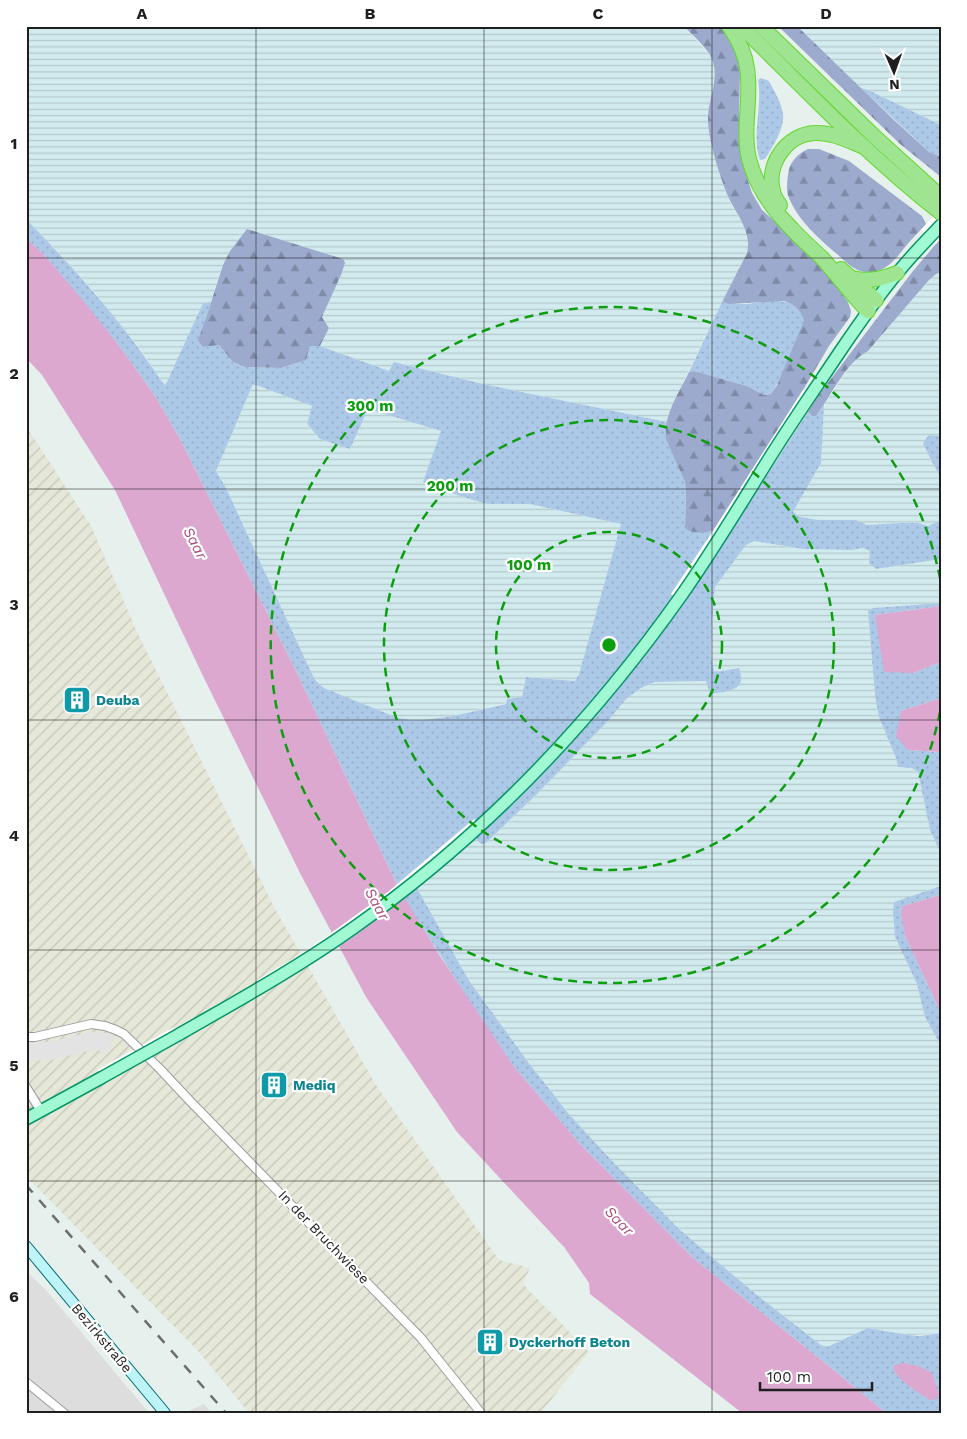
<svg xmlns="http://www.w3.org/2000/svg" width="967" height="1439" viewBox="0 0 967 1439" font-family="'Work Sans',sans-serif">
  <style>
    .residential { fill: #dcdddc }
    .industrial { fill: url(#industrial-furrows) }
    .farmland { fill: url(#farmland-rules) }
    .grass { fill: url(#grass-dots); fill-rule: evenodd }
    .forest { fill: url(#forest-firs) }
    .parking { fill: #e3e3e3 }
    .water { fill: #dca8cf }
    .pier { fill: #fff }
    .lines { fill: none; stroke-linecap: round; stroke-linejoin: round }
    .street-casing { stroke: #9c9c9c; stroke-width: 10 }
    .secondary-casing { stroke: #086774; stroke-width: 12 }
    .primary-casing { stroke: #059668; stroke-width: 14 }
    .highway-casing { stroke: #63d62b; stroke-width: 16 }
    .street { stroke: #fff; stroke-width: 8 }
    .secondary { stroke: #bcf4f8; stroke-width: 10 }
    .primary { stroke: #a1f9d4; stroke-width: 11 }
    .highway { stroke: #9fe490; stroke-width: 14 }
    .rail { stroke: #6d6d6d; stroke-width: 2.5; stroke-dasharray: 10 10; stroke-linecap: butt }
    .primary-bridge-casing { stroke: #059668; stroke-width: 14; stroke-linecap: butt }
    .primary-bridge { stroke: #a1f9d4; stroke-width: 11 }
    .grid { fill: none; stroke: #1f1f1f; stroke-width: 1; stroke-opacity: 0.55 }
    .ring { fill: none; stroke: #0c9e0e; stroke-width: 2.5; stroke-dasharray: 9 6 }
    .labels { text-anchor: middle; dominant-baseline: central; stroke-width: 4.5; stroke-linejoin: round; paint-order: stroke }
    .culture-label { font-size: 14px; font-weight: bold; fill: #0d838f; stroke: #fff; text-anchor: start }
    .street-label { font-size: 14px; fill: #1f1f1f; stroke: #fff }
    .water-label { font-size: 15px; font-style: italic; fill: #ac4e7c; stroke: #fff }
    .centre { fill: #0c9e0e; stroke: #fff; stroke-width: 2.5 }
    .ring-label { font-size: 15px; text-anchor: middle; font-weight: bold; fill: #0c9e0e; stroke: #fff; stroke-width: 4.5; stroke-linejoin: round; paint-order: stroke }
    .neatline { fill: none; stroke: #1f1f1f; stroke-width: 2 }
    .grid-label { font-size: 16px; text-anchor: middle; font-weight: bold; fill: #1f1f1f }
  </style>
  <defs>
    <pattern id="industrial-furrows" width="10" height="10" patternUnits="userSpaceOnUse" patternTransform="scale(1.25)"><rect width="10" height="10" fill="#e5e8d8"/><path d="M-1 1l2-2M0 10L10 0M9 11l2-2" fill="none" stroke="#c4c7b9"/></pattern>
    <pattern id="farmland-rules" width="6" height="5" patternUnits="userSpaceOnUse" patternTransform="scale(1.25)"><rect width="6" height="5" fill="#d2ebee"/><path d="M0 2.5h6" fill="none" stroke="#b4c9cc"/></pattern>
    <pattern id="grass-dots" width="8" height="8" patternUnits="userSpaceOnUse" patternTransform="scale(1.25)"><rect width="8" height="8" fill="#adc9e8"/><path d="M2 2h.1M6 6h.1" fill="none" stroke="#94acc7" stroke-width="1.8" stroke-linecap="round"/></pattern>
    <pattern id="forest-firs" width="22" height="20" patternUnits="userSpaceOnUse" patternTransform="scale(1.25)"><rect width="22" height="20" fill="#9caace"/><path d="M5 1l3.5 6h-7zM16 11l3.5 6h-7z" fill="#7f8aa7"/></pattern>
  </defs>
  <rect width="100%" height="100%" fill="#e6f0ec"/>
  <g class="residential">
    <polygon points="26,1271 45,1289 149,1413 26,1413"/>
    <polygon points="204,1404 212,1413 184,1413"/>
  </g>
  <polygon class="industrial" points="26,426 91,526 138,634 274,907 376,1085 499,1260 530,1268 523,1284 589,1352 542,1411 544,1413 249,1413 199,1352 26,1176"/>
  <g class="farmland">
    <polygon points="26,26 684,26 713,59 715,68 715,78 708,117 709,130 712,144 725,190 731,203 747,231 749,246 747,252 670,409 667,422 483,384 395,362 389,371 320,346 329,328 322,317 341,275 343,259 247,229 230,251 223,265 211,302 203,303 165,386 143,353 96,294 62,256 26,219"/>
    <polygon points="797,26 941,26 941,125 868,90 861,88"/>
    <polygon points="941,273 941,436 929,435 923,444 941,479 941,520 928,526 918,523 900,523 867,525 856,520 818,520 800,517 793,512 821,463 824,405 852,363 859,356 868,351 929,280 936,274"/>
    <polygon points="253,384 312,406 307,425 320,439 350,449 368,409 441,431 424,482 460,496 487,504 530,504 621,524 579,674 575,681 527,677 522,697 507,699 506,703 453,716 424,720 411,720 398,718 324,688 316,681 311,672 226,488 216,471"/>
    <polygon points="754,541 803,549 851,550 863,548 870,550 876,569 941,559 941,603 873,608 868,610 875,696 879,717 896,758 898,767 912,768 918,772 930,830 941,854 941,886 894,902 895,937 917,984 925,1017 941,1046 941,1333 936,1334 908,1335 868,1328 827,1347 821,1345 758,1296 680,1230 613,1162 568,1113 528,1062 468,979 417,888 476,838 480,843 482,843 487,842 538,793 607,722 627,698 641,688 654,682 706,681 710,693 739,668 716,672 714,671 711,656 713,599 715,587 746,545"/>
  </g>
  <g class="grass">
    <path d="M761,78L769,81C774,91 782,103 783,115C785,127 772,148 765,159L760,160C751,136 763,106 758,80Z"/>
    <polygon points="861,88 868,90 941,125 941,157 929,152"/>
    <path d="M26,219C77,271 125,325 165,386L203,303L211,302L206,318L203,347L219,345L233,362L245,367L281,368L305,360L310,346H320L389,371L394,362L483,384L667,422L665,433L685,482L686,494L685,528L707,532L713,531L671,594L685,602L808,412L812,416H816L824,405L821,463L793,512L800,517L818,520H856L867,525L900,523H918L928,526L941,520V559L876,569L869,563L870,551L863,548L851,550L803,549L754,541L746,545L715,587L712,620L711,656L714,671L716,672L739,668C740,672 742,677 741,681C738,692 720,692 710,694L706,681L654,682L641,688L627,698L607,722L538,793L487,842L482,844L480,843L476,838L485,830L427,860L397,885L296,671L180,439L155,396L120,347L46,257L26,238ZM253,384L312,406L307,424L320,439L350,449L368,409L441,431L423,482L460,496L487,504H530L621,524L579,674L575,681L526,677L522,697L507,699L506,704L453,716L424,720H411L398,718L324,688L316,681L311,672L226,488L216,471Z"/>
    <path d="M723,300L725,303C731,303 738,304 744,304C758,303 773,299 786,302C795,304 803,311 804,320C805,329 778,385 771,394L764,395L747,386L694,371L689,372Z"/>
    <polygon points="929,435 941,436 941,479 923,444 925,440"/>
    <polygon points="941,603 941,606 875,615 913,673 941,662 941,698 901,711 908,750 941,752 941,854 930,830 918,772 912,768 898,767 896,758 879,717 875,696 868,610 873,608"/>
    <polygon points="941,886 941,895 903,906 905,936 941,1013 941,1046 925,1017 917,984 895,937 893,911 894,902"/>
    <polygon points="417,888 468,979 528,1062 568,1113 613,1162 680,1230 758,1296 821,1345 827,1347 868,1328 908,1335 920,1336 941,1333 941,1413 886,1413 820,1359 693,1258 672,1237 579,1143 515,1068 468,999 404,898"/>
  </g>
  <g class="forest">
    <path d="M684,26H720L731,41L737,54L740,73L739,117L740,148L743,165L752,193L762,210L787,232L828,275L848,302L851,311L850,317L829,346L803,390L713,531C705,533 692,534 685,528L686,494L685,482L666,439C663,415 679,393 689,372L694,371L747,386L764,395L771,394L777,385L804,321C800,309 796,305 784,301L729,304L725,303L723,300L747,253C753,229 732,210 725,189C718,169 708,140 708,118C708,100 719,80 713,62C710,50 693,36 684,26Z"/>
    <polygon points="778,26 797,26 894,120 929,152 941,157 941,177 900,144"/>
    <path d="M808,149H819L849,161L922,216L926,224C922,229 917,233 913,238C902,249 895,264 880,270C872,274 862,273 854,268C848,265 842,258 837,254C819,239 798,220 789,198C786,191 787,183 788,175C789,163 797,154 808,149Z"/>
    <polygon points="247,229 343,259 345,263 341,275 322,317 329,328 320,346 310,346 306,360 281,368 245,367 233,362 219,345 203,347 198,340 206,318 223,265 230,251"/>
    <path d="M941,238V272L936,274L929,280L868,351C845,363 832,395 816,416H812L808,412L817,397L913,271Z"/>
  </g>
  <polygon class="parking" points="91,1032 102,1032 115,1036 107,1053 97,1050 88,1051 51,1060 26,1061 26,1043 48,1042"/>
  <g class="water">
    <polygon points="26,238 46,257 81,298 120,347 155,396 180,439 296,671 397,885 440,956 515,1068 579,1143 693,1258 820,1359 886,1413 742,1413 590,1294 589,1283 564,1247 457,1132 366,997 300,873 203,676 115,490 42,375 26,358"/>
    <polygon points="941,606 941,662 913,673 884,672 875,615"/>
    <polygon points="941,698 941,752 908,750 896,736 901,711"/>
    <polygon points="941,895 941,1013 905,936 901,913 903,906"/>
    <path d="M902,1363L919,1366L932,1373L939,1394L936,1399L930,1400C918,1392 896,1380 893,1366Z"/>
  </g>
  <g class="pier">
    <polygon points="941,209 941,238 936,244 921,230"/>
    <polygon points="803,390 817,397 684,602 671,594 713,531"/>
    <polygon points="474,819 485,830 436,873 357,934 314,963 265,993 257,980 306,951 389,891"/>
    <polygon points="174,1027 181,1041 104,1083 97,1070"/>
  </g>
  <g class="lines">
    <g class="street-casing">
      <g id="street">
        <polyline points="26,1037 35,1037 91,1024 105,1026 116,1030 124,1034 160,1069 190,1101 421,1338 481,1413"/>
        <polyline points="26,1087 41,1111"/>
        <polyline points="26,1382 64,1413"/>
      </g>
    </g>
    <g class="secondary-casing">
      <polyline id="secondary" points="26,1246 165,1413"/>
    </g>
    <g class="primary-casing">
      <g id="primary">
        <path d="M178,1035C237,1001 297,968 352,929C480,839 591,723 681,596C712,552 739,507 767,462C790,425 815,389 839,353C858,325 877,297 899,271C912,255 927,240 941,225"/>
        <polyline points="26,1119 101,1078"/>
      </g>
    </g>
    <g class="highway-casing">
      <g id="highway">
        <path d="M729,26C738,39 745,52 747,68C752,98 742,129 749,159C756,186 774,211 793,230C802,240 813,249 823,259C838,276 852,295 868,311"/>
        <path d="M741,26C806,90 869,157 941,213"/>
        <polyline points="761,26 876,138 941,197"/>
        <path d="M780,205C777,201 774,196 773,191C766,164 787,134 815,133C832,132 849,141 864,147"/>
        <polyline points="841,269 876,300"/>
        <path d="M852,278C869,282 881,279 897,273"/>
      </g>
    </g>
    <use href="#street" class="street"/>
    <use href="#secondary" class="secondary"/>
    <use href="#primary" class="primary"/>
    <use href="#highway" class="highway"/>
    <polyline class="rail" points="26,1185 226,1413"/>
    <g class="primary-bridge-casing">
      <polyline id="primary-bridge" points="101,1078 178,1035"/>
    </g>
    <use href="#primary-bridge" class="primary-bridge"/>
  </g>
  <path class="grid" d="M256,26V1413M484,26V1413M712,26V1413M26,258H941M26,489H941M26,720H941M26,950H941M26,1181H941"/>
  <g class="ring">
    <circle cx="609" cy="645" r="113"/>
    <circle cx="609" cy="645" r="225"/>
    <path d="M940 712A338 338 0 1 1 940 578"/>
  </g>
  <defs>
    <g id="building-square" transform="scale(1.4375)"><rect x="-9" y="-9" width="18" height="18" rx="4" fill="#0f9aa8" stroke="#fff"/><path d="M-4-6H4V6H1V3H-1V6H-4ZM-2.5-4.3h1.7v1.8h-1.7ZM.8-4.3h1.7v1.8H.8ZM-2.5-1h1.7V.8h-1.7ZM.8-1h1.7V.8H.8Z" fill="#fff"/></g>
  </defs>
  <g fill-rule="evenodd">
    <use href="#building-square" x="77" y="700"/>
    <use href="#building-square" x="274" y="1085"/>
    <use href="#building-square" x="490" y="1342"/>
  </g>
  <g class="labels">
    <g class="culture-label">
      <text x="96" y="700">Deuba</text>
      <text x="293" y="1085">Mediq</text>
      <text x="509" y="1342">Dyckerhoff Beton</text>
    </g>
    <g class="street-label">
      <text transform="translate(324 1237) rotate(46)">In der Bruchwiese</text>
      <text transform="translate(102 1338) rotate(50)">Bezirkstraße</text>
    </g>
    <g class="water-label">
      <text transform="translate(195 543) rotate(62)">Saar</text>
      <text transform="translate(377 904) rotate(61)">Saar</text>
      <text transform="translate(619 1221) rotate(46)">Saar</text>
    </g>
  </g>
  <circle cx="609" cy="645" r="8" class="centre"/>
  <g class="ring-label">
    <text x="370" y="411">300 m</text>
    <text x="450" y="491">200 m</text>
    <text x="529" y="570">100 m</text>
  </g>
  <rect width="967" height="1439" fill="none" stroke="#ffffff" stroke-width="55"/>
  <g transform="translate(894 72) rotate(178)" stroke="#ffffff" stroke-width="4" paint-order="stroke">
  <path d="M0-4L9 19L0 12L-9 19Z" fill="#1f1f1f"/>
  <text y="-8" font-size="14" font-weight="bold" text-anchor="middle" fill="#1f1f1f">N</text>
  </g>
  <path d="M760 1382v8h112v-8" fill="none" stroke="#1f1f1f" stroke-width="2.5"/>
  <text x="767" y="1382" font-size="15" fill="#1f1f1f" stroke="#ffffff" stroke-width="4" paint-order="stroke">100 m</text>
  <rect x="28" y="28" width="912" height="1384" class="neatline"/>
  <g class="grid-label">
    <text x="142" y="19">A</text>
    <text x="370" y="19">B</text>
    <text x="598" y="19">C</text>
    <text x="826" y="19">D</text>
    <text x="14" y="149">1</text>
    <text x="14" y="379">2</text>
    <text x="14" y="610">3</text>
    <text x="14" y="841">4</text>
    <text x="14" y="1071">5</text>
    <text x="14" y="1302">6</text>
  </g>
</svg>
